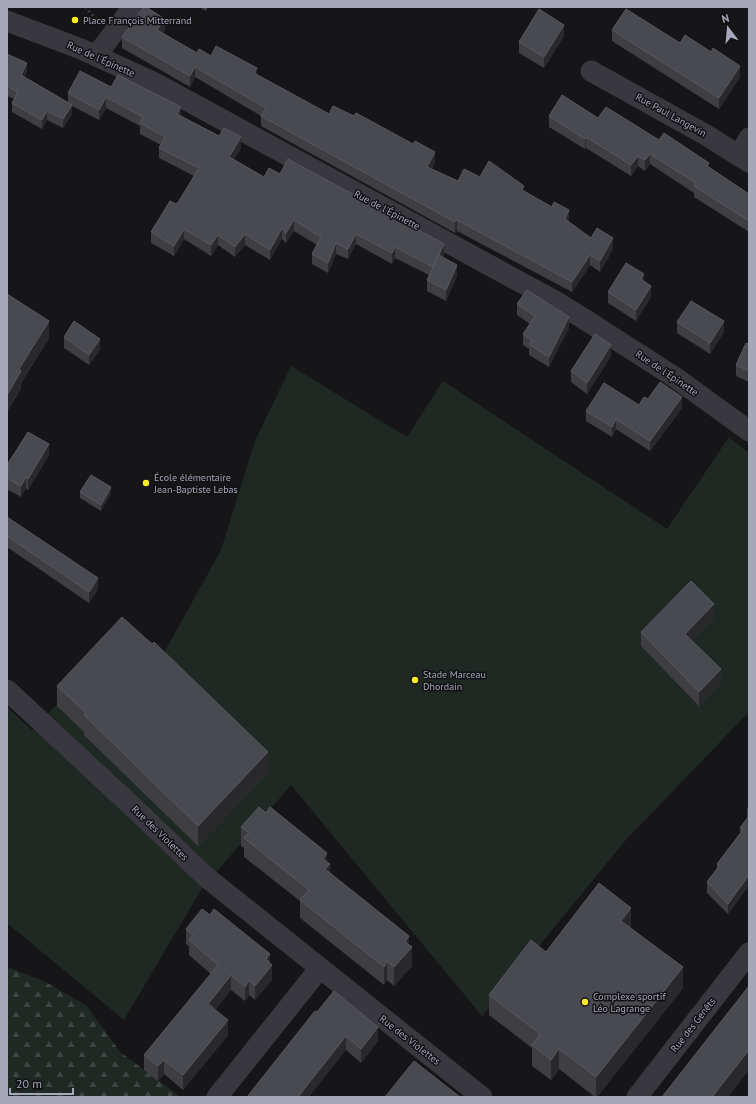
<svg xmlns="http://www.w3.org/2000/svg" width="756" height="1104" viewBox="0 0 756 1104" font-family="'PT Sans',sans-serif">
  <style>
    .green { fill: #1f2823 }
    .forest { fill: url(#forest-firs) }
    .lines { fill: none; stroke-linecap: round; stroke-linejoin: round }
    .path { stroke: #3c3d44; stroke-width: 2.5; stroke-dasharray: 2 3; stroke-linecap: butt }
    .street { stroke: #39383f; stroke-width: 21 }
    .wall { fill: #3e3e43 }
    .shaded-wall { fill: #29292c }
    .building { fill: #494950; stroke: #585860 }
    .poi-dot { fill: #ffec27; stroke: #111113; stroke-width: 1.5 }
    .labels { text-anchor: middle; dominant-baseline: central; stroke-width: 3; stroke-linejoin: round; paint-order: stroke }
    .poi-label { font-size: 10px; fill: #a6a8b9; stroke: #111113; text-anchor: start }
    .street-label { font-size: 10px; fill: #a6a8b9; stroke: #111113 }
  </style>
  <defs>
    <pattern id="forest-firs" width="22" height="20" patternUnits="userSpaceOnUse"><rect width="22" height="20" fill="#1f2823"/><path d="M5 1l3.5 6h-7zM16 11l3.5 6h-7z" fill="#3d4441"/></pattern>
  </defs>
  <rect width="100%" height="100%" fill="#161618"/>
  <polygon class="green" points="291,366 407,437 443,381 667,529 729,437 749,453 749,712 624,842 482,1016 291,785 201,890 124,1020 7,923 7,707 32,730 129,630 164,653 221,550 255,441"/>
  <polygon class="forest" points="7,967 44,981 87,1006 120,1052 181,1097 7,1097"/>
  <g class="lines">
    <polyline class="path" points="85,7 97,20"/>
    <g class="street">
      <polyline points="7,21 81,49 155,83 555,301 592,324 676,378 749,431"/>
      <polyline points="96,56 133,7"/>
      <polyline points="591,71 706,135 749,162"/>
      <polyline points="739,155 749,138"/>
      <polyline points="7,690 135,809 206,877 482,1097"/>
      <polyline points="217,1097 320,968"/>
      <polyline points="637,1097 749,953"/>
    </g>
  </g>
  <g class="wall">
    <polygon points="199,7 208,7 206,11"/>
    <polygon points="165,29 163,33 197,53 211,56 257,75 329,114 435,163 432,169 458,181 480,177 524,191 569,221 569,222 591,238 613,249 600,272 590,265 572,292 457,231 455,233 261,126 261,116 195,77 190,87 122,48 122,37"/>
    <polygon points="612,30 680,43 740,77 719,109 612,41"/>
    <polygon points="564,36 544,68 519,53 519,42"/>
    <polygon points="7,54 27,72 24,77 68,102 68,93 111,87 181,116 241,148 234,159 264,177 444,254 443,257 457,276 446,301 427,291 427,280 429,275 395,258 392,264 356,244 348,259 336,254 328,273 312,264 312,254 317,245 294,231 286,243 282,239 270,260 245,245 235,257 218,245 211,256 184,239 174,256 151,243 151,232 179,201 194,176 159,158 159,148 161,145 140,134 140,126 106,108 99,120 72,106 72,114 63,128 47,120 42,129 12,112 12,103 14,99 7,96"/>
    <polygon points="549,116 598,118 659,140 709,168 749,194 749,232 694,197 694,193 650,164 645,171 638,166 631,176 586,148 585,149 549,127"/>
    <polygon points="644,281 651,297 636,321 608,303 608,292"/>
    <polygon points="517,304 569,328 549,367 529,355 529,349 523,345 523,334 530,324 517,315"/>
    <polygon points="677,322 724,332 710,354 677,333"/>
    <polygon points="64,337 100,350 89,365 64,348"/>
    <polygon points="749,344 749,382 736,376 736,365"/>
    <polygon points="611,356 587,394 571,382 571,371"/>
    <polygon points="648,399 682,408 650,451 616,429 612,437 586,421 586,411 639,405"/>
    <polygon points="49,455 28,490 26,488 21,497 7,489 7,465"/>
    <polygon points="80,492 111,493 101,511 80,498"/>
    <polygon points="7,517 98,589 89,603 7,547"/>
    <polygon points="714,618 692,640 721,683 699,706 641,646 641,632"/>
    <polygon points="57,686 268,773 198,846 84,735 84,732 57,706"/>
    <polygon points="749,806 749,885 728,914 707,893 707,882 717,870 717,864 740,833 740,828 747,818 747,808"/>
    <polygon points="241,827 327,862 330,873 409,945 412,966 394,986 387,980 384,985 300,918 300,901 244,857 244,848 241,846"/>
    <polygon points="631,928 683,988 597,1097 595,1097 559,1069 551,1080 532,1066 532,1048 489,1015 489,995 546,952"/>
    <polygon points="186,929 270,963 272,980 255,1000 249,995 245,1001 231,990 215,1010 228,1035 183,1090 164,1074 158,1081 144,1070 144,1055 211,974 189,955 189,946 186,944"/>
    <polygon points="317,1012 378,1041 361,1063 346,1050"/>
  </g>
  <g class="shaded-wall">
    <polygon points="165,19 165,29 157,41 157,30"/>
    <polygon points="564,25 564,36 544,68 544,57"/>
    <polygon points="27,63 27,72 21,85 21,75"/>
    <polygon points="740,66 740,77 719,109 719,98"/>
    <polygon points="195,67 195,77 190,87 190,76"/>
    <polygon points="257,68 257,79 254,73"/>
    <polygon points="106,97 106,108 99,120 99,110"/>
    <polygon points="72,105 72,114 63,128 63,119"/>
    <polygon points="181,107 181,117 177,114"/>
    <polygon points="47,111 47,120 42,129 42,120"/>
    <polygon points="241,137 241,148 229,167 229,157"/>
    <polygon points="586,137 586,148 585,149 585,139"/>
    <polygon points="435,152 435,163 427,178 427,167"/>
    <polygon points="650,154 650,164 645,171 645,160"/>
    <polygon points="638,156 638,166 631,176 631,165"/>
    <polygon points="569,210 569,221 565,230 565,219"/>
    <polygon points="294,220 294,231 286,243 286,233"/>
    <polygon points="457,220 457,231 455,233 455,222"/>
    <polygon points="282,228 282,239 270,260 270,250"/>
    <polygon points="184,229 184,239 174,256 174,246"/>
    <polygon points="245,234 245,245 235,257 235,247"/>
    <polygon points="356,234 356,244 348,259 348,249"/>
    <polygon points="218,235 218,245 211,256 211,245"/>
    <polygon points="613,238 613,249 600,272 600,261"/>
    <polygon points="336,243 336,254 328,273 328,263"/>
    <polygon points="444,244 444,254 433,277 433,267"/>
    <polygon points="395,247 395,258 392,264 392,253"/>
    <polygon points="590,255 590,265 572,292 572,282"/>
    <polygon points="457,265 457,276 446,301 446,290"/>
    <polygon points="644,274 644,285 641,279"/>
    <polygon points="651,286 651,297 636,321 636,310"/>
    <polygon points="569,317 569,328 549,367 549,357"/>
    <polygon points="49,321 49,339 21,384 21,389 7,413 7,395 19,369"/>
    <polygon points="724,321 724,332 710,354 710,343"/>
    <polygon points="100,339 100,350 89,365 89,355"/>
    <polygon points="611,345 611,356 587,394 587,383"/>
    <polygon points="682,397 682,408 650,451 650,441"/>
    <polygon points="616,419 616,429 612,437 612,427"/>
    <polygon points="49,444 49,455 28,490 28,479"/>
    <polygon points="26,477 26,488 21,497 21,486"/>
    <polygon points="111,487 111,493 101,511 101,505"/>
    <polygon points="98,578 98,589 89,603 89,592"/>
    <polygon points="714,604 714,618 685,647 685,634"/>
    <polygon points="721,669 721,683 699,706 699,692"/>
    <polygon points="268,752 268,773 198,846 198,826"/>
    <polygon points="327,853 327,866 330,864 330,882 325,888 323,859"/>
    <polygon points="749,875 749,885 728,914 728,904"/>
    <polygon points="631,908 631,929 621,921"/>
    <polygon points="409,936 409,949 412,947 412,966 394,986 394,967 405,942"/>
    <polygon points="270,954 270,968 272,965 272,980 255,1000 255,986 266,959"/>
    <polygon points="387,961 387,980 384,985 384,967"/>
    <polygon points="683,967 683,988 597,1097 596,1097 596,1077"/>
    <polygon points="231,975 231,990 208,1019 208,1004"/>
    <polygon points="249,980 249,995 245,1001 245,987"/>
    <polygon points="228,1020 228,1035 183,1090 183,1075"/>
    <polygon points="378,1027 378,1041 361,1063 361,1049"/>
    <polygon points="346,1036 346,1050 309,1097 298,1097"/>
    <polygon points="559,1049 559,1069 551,1080 551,1060"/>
    <polygon points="749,1050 749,1070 728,1097 712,1097"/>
    <polygon points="164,1060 164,1074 158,1081 158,1066"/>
  </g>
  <g class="building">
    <polygon points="144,7 146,7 165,19 157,30 197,53 199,49 211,56 216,46 257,68 254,73 329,114 333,106 354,116 356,113 413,144 415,141 435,152 427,167 458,181 464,169 480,177 489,161 524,186 522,190 552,207 554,202 569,210 565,219 591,238 597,228 613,238 600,261 590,255 572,282 457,220 455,222 261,116 266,108 195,67 190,76 122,37"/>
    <polygon points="539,9 564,25 544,57 519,42"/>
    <polygon points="626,9 680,43 685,35 711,52 713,48 740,66 719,98 612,30"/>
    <polygon points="7,54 27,63 21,75 72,105 63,119 47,111 42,120 12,103 18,92 7,86"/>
    <polygon points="80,71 111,87 118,75 181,107 177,114 219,136 224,128 241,137 229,157 264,177 269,168 280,174 288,159 444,244 433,267 395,247 392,253 356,234 348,249 336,243 328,263 312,254 321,237 294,220 286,233 282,228 270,250 245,234 235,247 218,235 211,245 184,229 174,246 151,232 170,201 176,204 179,201 199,168 159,148 165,137 140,123 143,117 106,97 99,110 68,93"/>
    <polygon points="562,95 598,118 606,107 659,140 664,133 709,163 707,166 749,194 749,221 694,186 696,183 650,154 645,160 638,156 631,165 586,137 585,139 549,116"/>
    <polygon points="439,255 457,265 446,290 427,280"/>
    <polygon points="626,263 644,274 641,279 651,286 636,310 608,292"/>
    <polygon points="527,290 569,317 549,357 529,344 532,340 523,334 535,316 517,304"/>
    <polygon points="7,294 49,321 19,369 21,371 7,395"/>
    <polygon points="691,301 724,321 710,343 677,322"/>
    <polygon points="74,321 100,339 89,355 64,337"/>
    <polygon points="595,334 611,345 587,383 571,371"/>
    <polygon points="746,343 749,344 749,371 736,365"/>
    <polygon points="660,382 682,397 650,441 616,419 612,427 586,411 604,383 639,405 644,397 648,399"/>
    <polygon points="28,432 49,444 28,479 26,477 21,486 7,478 7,470 9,467 7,466 7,465"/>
    <polygon points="91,475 111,487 101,505 80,492"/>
    <polygon points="7,517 98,578 89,592 7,536"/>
    <polygon points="691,581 714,604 685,634 721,669 699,692 641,632"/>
    <polygon points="122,617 152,644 154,642 268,752 198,826 84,715 86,713 57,686"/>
    <polygon points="259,807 266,813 270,807 327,853 323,859 330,864 325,869 409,936 405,942 412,947 394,967 387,961 384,967 300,900 309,890 244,838 249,833 241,827"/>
    <polygon points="749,816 749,875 728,904 707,882 719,866 717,864 743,830 740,828"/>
    <polygon points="599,883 631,908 621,921 683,967 596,1077 559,1049 551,1060 532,1045 540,1034 489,995 531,940 546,952"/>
    <polygon points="202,909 210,915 214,909 270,954 266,959 272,965 255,986 249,980 245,987 231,975 208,1004 228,1020 183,1075 164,1060 158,1066 144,1055 218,965 189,940 193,935 186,929"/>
    <polygon points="749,986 749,1050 712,1097 662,1097 738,1000"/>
    <polygon points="334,991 378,1027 361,1049 346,1036 298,1097 247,1097 315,1011 317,1012"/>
    <polygon points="414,1061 460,1097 385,1097"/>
  </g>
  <g class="poi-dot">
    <circle cx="75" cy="20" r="4"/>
    <circle cx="146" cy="483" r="4"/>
    <circle cx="415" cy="680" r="4"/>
    <circle cx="585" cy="1002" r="4"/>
  </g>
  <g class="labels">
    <g class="poi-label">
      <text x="83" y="20">Place François Mitterrand</text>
      <text x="154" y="477">École élémentaire<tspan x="154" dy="12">Jean-Baptiste Lebas</tspan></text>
      <text x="423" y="674">Stade Marceau<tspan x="423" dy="12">Dhordain</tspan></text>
      <text x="593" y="996">Complexe sportif<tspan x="593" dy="12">Léo Lagrange</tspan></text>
    </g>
    <g class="street-label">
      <text transform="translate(101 59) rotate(24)">Rue de l'Épinette</text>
      <text transform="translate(671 115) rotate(29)">Rue Paul Langevin</text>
      <text transform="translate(387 210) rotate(28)">Rue de l'Épinette</text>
      <text transform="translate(667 373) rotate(34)">Rue de l'Épinette</text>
      <text transform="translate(160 833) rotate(44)">Rue des Violettes</text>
      <text transform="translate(693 1025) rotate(-52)">Rue des Genêts</text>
      <text transform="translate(410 1040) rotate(38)">Rue des Violettes</text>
    </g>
  </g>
  <rect width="756" height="1104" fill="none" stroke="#a6a8b9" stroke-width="16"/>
  <g transform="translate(728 28) rotate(344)" stroke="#111113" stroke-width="3" paint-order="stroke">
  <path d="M0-3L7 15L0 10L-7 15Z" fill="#a6a8b9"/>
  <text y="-6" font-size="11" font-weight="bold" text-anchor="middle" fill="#a6a8b9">N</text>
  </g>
  <path d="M10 1088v6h63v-6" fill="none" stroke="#a6a8b9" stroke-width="2"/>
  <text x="16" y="1088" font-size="12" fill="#a6a8b9" stroke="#111113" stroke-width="3" paint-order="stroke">20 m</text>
</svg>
